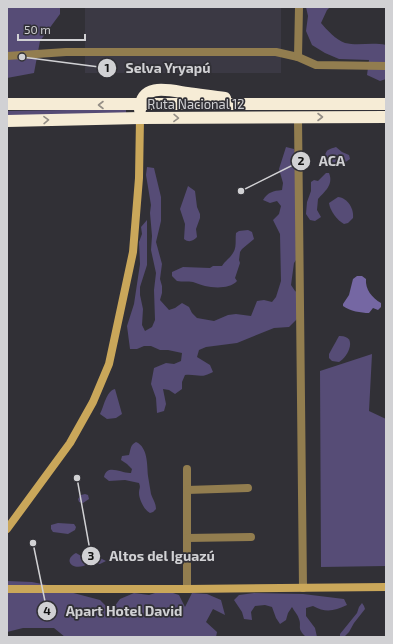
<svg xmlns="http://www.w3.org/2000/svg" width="393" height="644" viewBox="0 0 393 644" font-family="'Exo 2',sans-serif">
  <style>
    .built { fill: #3b3944 }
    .green { fill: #564c76 }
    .water { fill: #7567a3 }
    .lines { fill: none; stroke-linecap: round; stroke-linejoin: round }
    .street { stroke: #927d4f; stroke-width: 8 }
    .secondary { stroke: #caa75a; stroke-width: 8 }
    .highway { stroke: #f6ecd6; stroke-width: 12 }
    .oneway { stroke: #948e86 }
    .labels { text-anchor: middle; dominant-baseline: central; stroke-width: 3.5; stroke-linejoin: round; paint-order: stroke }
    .street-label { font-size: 13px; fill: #d1d1d4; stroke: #313036 }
    .leader { fill: none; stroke: #d1d1d4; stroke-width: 1.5 }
    .callout-dot { fill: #d1d1d4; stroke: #313036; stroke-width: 1.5 }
    .mark-label { font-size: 12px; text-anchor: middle; font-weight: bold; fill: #111 }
    .callout-label { font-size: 14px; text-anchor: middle; font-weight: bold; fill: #d1d1d4; stroke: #313036; stroke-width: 3.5; stroke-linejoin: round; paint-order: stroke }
  </style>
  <rect width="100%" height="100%" fill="#313036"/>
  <rect class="built" x="85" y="7" width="196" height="66"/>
  <g class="green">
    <polygon points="7,7 60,7 60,14 40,41 34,73 7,78"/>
    <path d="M306,7H330L327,10L321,23C327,30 336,40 345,43C358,46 372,42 386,45V79L380,81L367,75L369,60L339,59L325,53L312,45L306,31L308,16Z"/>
    <polygon points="126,109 126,114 7,117 7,111"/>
    <path d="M286,147L294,149L296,157L298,257L294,263L291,285L295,291L301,295L299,317L289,327L274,328L237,343L206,347L199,350L197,357L210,365L213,372C200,379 198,374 185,375L182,382V389L175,394L169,390L163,389L166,404L164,411L157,413L156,398L151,384L154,368L166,363L174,364L181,361L182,353L168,350H160L151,346H144L137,349H130L127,326L134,304L140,264L139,242L142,234L141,227L147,220V265L140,287V295L143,309L142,325L145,331L152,327L155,320L154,290L156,273L151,250L152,236L150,213L151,205L146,175L147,167L154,168L161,197V221L156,242L162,264L160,279L162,286V293L160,300L169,310L175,308L182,303L189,307L192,313L197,318L214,321L228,315L236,314L251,316L257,301L264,300L272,302L276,297L281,281L280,234L273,220L279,214L281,206L277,201L270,203L263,200C268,192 273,191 282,190L283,183L279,169Z"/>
    <path d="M336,147L342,152L349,155L350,159L341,165L326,160L325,156C326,149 330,149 336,147Z"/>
    <path d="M326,173H329C334,185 324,192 318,199L317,210L321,217L315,221L310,220L306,214L307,202L311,191V182L314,180L318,181Z"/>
    <path d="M188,186L195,191L197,207L200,214V218L196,229L197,237C193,241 189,243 184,239L185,224L180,209Z"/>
    <path d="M338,197C348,198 354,209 353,218L348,223L344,224C337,220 330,211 329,203Z"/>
    <path d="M248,230L252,232L254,239L242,249L240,252L239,260L240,263L235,278L237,281C230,289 214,288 205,286C200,285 197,283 193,282C188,281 182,282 177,281L172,276V272L183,267L210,268L213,266H222C226,260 230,258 233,253C237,247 235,240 236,233L239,231Z"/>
    <path d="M339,336C358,335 349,356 339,362L332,361L329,358V354Z"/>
    <polygon points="372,354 369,411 386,419 386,566 321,567 320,371"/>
    <path d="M115,389L122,414L116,418L107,419L100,414C104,407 106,391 115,389Z"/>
    <path d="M136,442C148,447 147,465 148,476C149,482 150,488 151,494C153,500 156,503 156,509L153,512L150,513C144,510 139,499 139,493C139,488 141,488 139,483L125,480L109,481L104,477C107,463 122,474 131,473L132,469L127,464L121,460L122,456L129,455C131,449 130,445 136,442Z"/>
    <polygon points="85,494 88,495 89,499 83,503 79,502 78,499 81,495"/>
    <polygon points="58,523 74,524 76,527 75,530 68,534 53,532 51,529 51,525"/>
    <path d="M94,548L100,558L106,561L100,564L89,563C75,573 61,561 76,553L83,557Z"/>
    <polygon points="7,581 32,582 47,585 62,590 100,600 111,611 120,599 134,593 149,595 164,590 179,595 185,607 192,593 207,594 221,600 225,615 213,609 206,622 217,632 216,637 65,637 54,628 23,628 7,632"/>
    <path d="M254,593L303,594L344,599L347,605C334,611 326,613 313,606L306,608V616L315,628L317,637H306C296,628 302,627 299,619C298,615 294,611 292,607L288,613L286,620L280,624L276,618L272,607L265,605L255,606L251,612L252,620L244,619L242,612L234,600L239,595Z"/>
    <polygon points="362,603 364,606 365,609 354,623 349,632 344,637 340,636 340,634 357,613 359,607"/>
  </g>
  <path class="water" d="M357,276H362L366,279C365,289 372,298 381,303V307L378,310L373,308L369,313C361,313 350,311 343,306V304L349,295L353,279Z"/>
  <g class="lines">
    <g class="street">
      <polyline points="7,56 66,52 276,52 298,57 316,65 386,66"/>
      <polyline points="298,57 299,7"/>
      <polyline points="298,118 303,588"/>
      <polyline points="187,469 187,589"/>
      <polyline points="187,490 248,488"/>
      <polyline points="187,538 251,537"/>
    </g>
    <g class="secondary">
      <polyline points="7,529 70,443 93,402 109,364 133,252 139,178 140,118"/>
      <polyline points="7,589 187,589 386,587"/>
    </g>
    <g class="highway">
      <polyline points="7,104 386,104"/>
      <path d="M140,110C141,82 169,90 187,93C200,95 212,96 225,98"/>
      <polyline points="7,121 140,118 386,117"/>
    </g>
  </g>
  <defs><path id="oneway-chevron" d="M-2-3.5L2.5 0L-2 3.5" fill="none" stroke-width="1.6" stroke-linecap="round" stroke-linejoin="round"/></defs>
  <g class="oneway">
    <use href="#oneway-chevron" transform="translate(101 105) rotate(-180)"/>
    <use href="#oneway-chevron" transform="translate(320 117)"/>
    <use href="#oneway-chevron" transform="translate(176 118) rotate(1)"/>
    <use href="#oneway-chevron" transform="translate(46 120) rotate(-1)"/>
  </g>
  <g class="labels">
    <g class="street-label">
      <text x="196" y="104">Ruta Nacional 12</text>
    </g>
  </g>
  <path class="leader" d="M22 57L107 68M241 191L301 161M77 478L91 556M33 543L47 611"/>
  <g class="callout-dot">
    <circle cx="22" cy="57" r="4"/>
    <circle cx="241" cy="191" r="4"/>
    <circle cx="77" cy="478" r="4"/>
    <circle cx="33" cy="543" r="4"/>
    <circle cx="107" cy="68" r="10"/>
    <circle cx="301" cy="161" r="10"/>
    <circle cx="91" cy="556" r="10"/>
    <circle cx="47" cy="611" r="10"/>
  </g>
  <g class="mark-label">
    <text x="107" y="72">1</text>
    <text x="301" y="165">2</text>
    <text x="91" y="560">3</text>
    <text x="47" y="615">4</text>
  </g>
  <g class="callout-label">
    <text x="168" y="73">Selva Yryapú</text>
    <text x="332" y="166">ACA</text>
    <text x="162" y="561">Altos del Iguazú</text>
    <text x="124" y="616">Apart Hotel David</text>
  </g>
  <rect width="393" height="644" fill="none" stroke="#d1d1d4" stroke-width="16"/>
  <path d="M18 34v6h67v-6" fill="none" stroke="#d1d1d4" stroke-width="2"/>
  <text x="24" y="34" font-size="12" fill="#d1d1d4" stroke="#313036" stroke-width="3" paint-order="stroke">50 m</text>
</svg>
